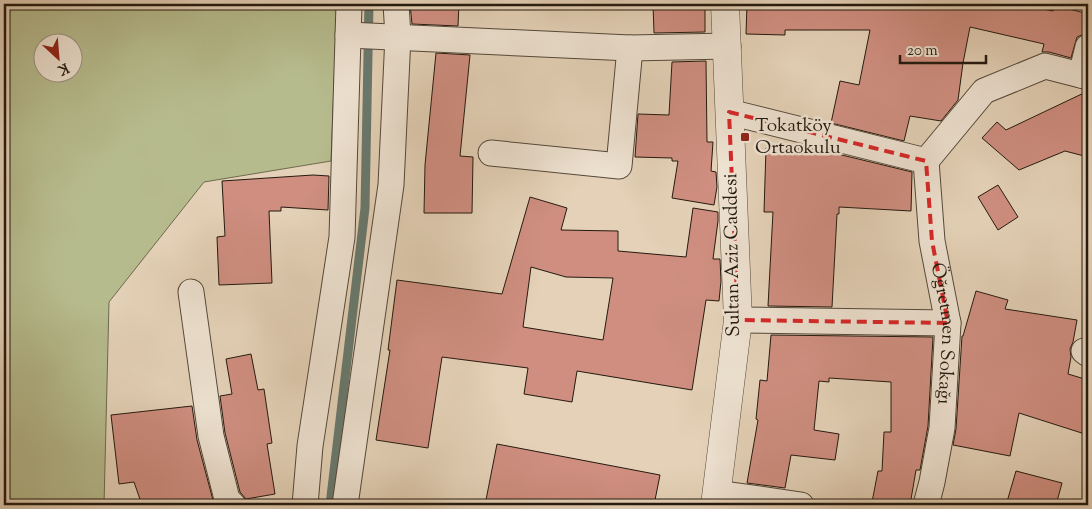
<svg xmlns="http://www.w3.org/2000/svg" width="1092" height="509" viewBox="0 0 1092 509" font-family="'Sorts Mill Goudy',serif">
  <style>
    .green { fill: #b6bb8d; stroke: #6d6a4e; fill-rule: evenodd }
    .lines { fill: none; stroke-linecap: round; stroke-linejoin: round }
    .stream { stroke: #68786d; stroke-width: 9 }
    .building { fill: #cf8e80; stroke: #241a0f; fill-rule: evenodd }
    .minor-casing { stroke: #544839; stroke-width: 27 }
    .tertiary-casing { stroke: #544839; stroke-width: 29 }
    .minor { stroke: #ede1d0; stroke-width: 25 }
    .tertiary { stroke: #ede1d0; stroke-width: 28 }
    .marked { fill: none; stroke: #d62828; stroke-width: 4; stroke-dasharray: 10 6; stroke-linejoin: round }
    .poi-dot { fill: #8f2418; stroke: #ede1d0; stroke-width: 2 }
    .labels { text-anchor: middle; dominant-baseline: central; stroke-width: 5; stroke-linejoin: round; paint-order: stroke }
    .poi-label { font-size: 19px; fill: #241a0f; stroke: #ede1d0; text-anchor: start }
    .street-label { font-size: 19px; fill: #241a0f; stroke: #ede1d0 }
  </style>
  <rect width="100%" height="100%" fill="#e4d1b7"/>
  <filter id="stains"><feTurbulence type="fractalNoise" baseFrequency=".004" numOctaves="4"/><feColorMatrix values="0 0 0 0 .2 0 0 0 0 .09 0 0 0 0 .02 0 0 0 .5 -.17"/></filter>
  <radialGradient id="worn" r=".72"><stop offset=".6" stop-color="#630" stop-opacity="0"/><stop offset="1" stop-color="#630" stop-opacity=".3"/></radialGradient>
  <path class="green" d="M4,4H337L331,161L204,182L109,302L104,505H4ZM42,42H72V72H42Z"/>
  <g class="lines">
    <polyline class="stream" points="330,505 365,208 369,4"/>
  </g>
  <g class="building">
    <polygon points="410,4 459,4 458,26 412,24"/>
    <polygon points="653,4 705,4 705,32 654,33"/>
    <polygon points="747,4 1018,4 1053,11 1055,5 1088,14 1088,28 1087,33 1077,37 1071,58 1049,52 1042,52 1044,44 970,27 963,63 958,100 941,121 910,116 904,141 831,123 840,81 859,85 870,30 785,30 785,35 746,34"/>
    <polygon points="436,53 470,55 460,156 473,157 472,213 424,213 425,165"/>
    <polygon points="706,61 707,142 713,142 711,171 716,172 717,187 714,205 672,198 678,161 672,161 672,158 635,157 638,114 669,115 672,62"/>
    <polygon points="1088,91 1088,157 1065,151 1019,170 982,138 997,122 1006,130"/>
    <polygon points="766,148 817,149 912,172 911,211 839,207 839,214 837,214 832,307 768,306 773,212 764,212"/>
    <polygon points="313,175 329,176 328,210 281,207 281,211 269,211 272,283 219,285 217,237 225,236 222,181"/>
    <polygon points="998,185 1018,217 998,230 978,197"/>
    <path d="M530,197L567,208L561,230L618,231V251L686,257L693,208L718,212V221L713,259H720L721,281L719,301L706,300L692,390L577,371L572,402L524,394L528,368L442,357L428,448L376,440L390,350H388L397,280L502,294ZM531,267L566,277L613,278L603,340L523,327Z"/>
    <polygon points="976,291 1008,300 1005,309 1077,320 1073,342 1070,349 1071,357 1068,374 1088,380 1088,435 1019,413 1010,456 953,445 956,429 962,336 963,336"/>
    <polygon points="771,335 933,337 928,426 920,470 916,470 910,505 889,505 872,502 878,471 882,471 884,432 891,432 891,382 829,378 829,382 819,381 814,430 839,434 835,460 791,455 785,488 747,483 758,420 756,419 760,380 767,381"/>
    <polygon points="251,354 258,390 264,389 272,443 267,444 275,494 246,499 240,492 225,433 220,396 232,394 226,359"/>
    <polygon points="192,406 197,440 214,504 142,505 134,482 119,484 111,415"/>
    <polygon points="497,444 660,475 654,505 485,505"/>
    <polygon points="1016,471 1062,483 1056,505 1006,505"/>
  </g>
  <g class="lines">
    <g class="minor-casing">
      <g id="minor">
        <polyline points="348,35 630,48 728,46"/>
        <polyline points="1081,75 1088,47"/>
        <polyline points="729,112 926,161"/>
        <polyline points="491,153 619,166 630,48"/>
        <path id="s1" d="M926,161L932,241L948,323L942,428L932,482L926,505"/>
        <polyline points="926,161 984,91 1045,66 1088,77"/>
        <polyline points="191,292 211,436 227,499 233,505"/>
        <polyline points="738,320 948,323"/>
        <polyline points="1084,351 1088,354"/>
        <polyline points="717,493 801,505"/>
        <polyline points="305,505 310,446 342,237 349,4"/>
        <polyline points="345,505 391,185 398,36 396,4"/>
      </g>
    </g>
    <g class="tertiary-casing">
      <polyline id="tertiary" points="715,505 738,320 725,4"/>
    </g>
    <use href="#minor" class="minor"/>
    <use href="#tertiary" class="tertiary"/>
  </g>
  <path class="marked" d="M729,112L926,161L932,241L948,323L738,320Z"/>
  <rect class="poi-dot" x="740" y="132" width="10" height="10" rx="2.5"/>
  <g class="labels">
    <g class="poi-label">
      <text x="755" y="126">Tokatköy<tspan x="755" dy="22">Ortaokulu</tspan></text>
    </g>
    <g class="street-label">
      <text transform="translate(733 255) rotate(-91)">Sultan Aziz Caddesi</text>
      <text stroke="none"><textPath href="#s1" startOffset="174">Öğretmen Sokağı</textPath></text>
    </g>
  </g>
  <rect width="1092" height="509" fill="none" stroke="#e4d1b7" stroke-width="20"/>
  <rect x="5" y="5" width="1082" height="499" fill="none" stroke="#241a0f" stroke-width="2.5"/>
  <rect x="10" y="10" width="1072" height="489" fill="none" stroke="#241a0f"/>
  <g transform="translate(58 58) rotate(154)"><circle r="24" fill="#ede1d0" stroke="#9d9183"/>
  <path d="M0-4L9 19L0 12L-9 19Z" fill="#8f2418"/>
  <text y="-8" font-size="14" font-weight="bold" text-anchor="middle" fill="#241a0f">K</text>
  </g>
  <path d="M900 55v8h86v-8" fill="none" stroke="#241a0f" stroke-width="2.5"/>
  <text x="907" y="55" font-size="15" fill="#241a0f" stroke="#ede1d0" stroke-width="4" paint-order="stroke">20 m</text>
  <rect width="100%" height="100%" filter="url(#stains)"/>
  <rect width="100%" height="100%" fill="url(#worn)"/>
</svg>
